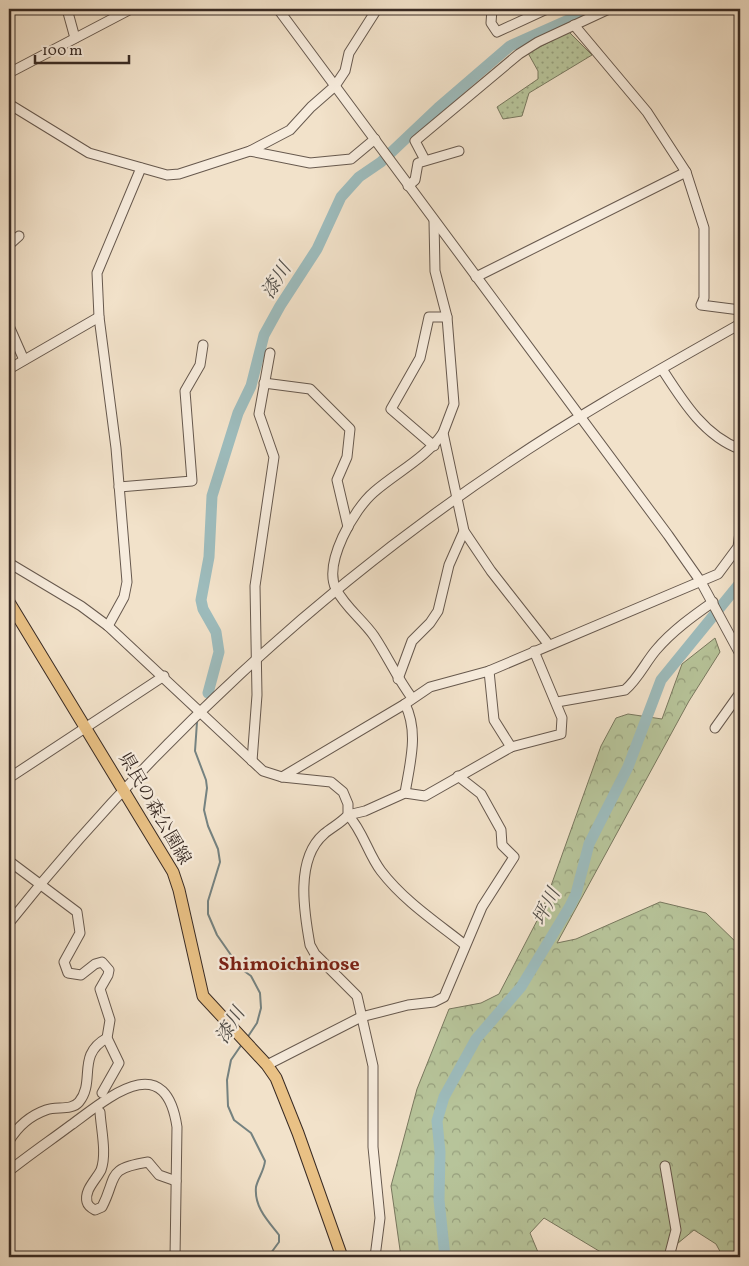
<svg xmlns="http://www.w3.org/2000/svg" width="749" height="1266" viewBox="0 0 749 1266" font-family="Vollkorn,'Noto Serif JP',serif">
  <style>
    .forest { fill: url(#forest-crowns); stroke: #78785f }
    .park { fill: url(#park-dots); stroke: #78785f }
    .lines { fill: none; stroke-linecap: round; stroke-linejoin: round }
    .stream { stroke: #758280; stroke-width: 2 }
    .river { stroke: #9dbcbd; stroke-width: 11 }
    .minor-casing { stroke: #67594e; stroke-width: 11 }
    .major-casing { stroke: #392b24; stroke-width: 13 }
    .minor { stroke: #f7ecdd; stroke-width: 9 }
    .major { stroke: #e9c185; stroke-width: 11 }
    .labels { text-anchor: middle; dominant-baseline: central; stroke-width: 4.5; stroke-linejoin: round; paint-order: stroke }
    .street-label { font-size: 18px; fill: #392b24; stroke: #f7ecdd }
    .water-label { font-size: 19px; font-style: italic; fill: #524f4a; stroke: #f7ecdd }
    .quarter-label { font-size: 20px; font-weight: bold; fill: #7a1f14; stroke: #f7ecdd }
  </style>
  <defs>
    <pattern id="forest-crowns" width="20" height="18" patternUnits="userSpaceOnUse" patternTransform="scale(1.25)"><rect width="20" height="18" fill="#b7c49a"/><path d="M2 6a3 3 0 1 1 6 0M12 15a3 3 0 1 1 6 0" fill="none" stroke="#969f7d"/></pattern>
    <pattern id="park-dots" width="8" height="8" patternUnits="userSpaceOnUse" patternTransform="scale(1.25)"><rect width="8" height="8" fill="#b7c49a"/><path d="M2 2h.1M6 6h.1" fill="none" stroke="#969f7d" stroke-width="1.8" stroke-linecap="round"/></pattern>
  </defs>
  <rect width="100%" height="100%" fill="#f2e2ca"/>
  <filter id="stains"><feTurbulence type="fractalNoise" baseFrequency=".004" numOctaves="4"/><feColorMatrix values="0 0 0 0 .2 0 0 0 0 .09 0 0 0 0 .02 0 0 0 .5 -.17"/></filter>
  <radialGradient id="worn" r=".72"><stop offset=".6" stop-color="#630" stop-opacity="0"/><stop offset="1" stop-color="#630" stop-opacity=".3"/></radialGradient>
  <polygon class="forest" points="715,638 720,652 689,701 557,943 576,939 660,902 706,913 740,946 740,1257 723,1257 716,1244 694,1230 661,1257 609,1257 544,1218 530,1233 540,1257 401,1257 391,1186 417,1089 449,1009 481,1003 499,994 542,911 601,746 616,718 628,714 662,719 682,664"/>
  <polygon class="park" points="569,32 592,55 529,93 522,116 503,119 497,107 538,79 538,71 528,53"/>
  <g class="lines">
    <g class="stream">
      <polyline points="197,722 195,751 206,780 207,788 204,810 208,826 218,849 220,862 208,901 208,914 217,935 240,968 251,976 260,993 261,1008 257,1023 247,1038"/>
      <path d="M242,1044L231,1060L227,1080L228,1106L234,1120L251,1133L265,1161C264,1171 258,1178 256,1187C254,1207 268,1221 279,1235V1242L268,1257"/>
    </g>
    <g class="river">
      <polyline points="208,693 219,652 216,632 203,609 201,600 209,557 212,496 238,413 251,386 264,335 280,306 317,249 341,197 359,177 381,162 438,108 510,46 593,9"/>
      <polyline points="445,1257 439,1200 440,1152 437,1121 444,1097 476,1039 521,987 570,906 576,894 589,844 628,767 661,680 740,583"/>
    </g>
    <g class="minor-casing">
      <g id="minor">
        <polyline points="67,9 75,38"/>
        <polyline points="278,9 668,535 701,582 740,654"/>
        <polyline points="492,9 491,23 497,32 547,9"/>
        <polyline points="574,25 647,112 686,172 704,228 704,298 701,305 740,310"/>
        <polyline points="9,73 131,9"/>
        <polyline points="9,104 89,153 167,175 179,174 250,151 310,163 351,159 375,139"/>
        <polyline points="250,151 290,130 311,107 335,86 345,71 349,53 377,9"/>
        <polyline points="425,160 415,141 519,54 538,42 609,9"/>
        <polyline points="408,186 415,180 418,163 459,151"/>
        <polyline points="434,221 435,271 447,317 454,404 443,433 464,531 491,571 549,645"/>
        <polyline points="9,245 19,236"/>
        <polyline points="476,277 686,172"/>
        <polyline points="9,326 24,360"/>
        <polyline points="9,369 99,317"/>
        <path d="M662,369C682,400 704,436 740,449"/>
        <polyline points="264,383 310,389 350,429 347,457 337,480 348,527"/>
        <polyline points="434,446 391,409 420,358 429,317 447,317"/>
        <polyline points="119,487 192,481 185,391 200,365 203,345"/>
        <path d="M9,563L81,606L108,626L263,771L282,777L331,782L343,792L348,804V815C340,824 332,827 324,834C295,859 304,912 310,945L315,954L357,996L373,1066V1147L380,1218L375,1257"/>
        <polyline points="108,626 124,597 127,582 116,448 99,317 97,273 141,168"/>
        <polyline points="489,671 494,720 511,747"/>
        <polyline points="398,679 412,641 430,623 438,611 449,565 464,531"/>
        <path d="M412,698C397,678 388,657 374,636C363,620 345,607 336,589C323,563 354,509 374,492C397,472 426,458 443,433"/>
        <path d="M557,702L625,690C638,679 645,663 656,650C672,631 693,616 713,602"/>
        <polyline points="715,728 740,693"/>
        <polyline points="252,761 257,695 255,586 274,457 259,414 270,353"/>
        <polyline points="282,777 405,704 430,687 489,671 718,574 738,547 740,532"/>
        <polyline points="9,778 164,676"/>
        <path d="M405,793C410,763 419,732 405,704"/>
        <polyline points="9,861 77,912 80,933 64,962 68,973 81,975 95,964 102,962 109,970 108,975 100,989 110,1020 107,1038 119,1063 102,1093"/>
        <path d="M9,923C149,747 319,589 506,464C581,413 661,369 740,324"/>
        <path d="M465,945C436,922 404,901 381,871C368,854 363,831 348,815L365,811L405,793L425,796L511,747L561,734L562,718L534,651"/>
        <polyline points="267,1065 361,1017 408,1005 434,1002 444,997 482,907 514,857 502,845 501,830 481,794 458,776"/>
        <path d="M100,1112C101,1129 107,1154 101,1170C96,1180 84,1190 87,1202C88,1206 91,1208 95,1210L102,1207C118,1176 105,1169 148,1162L159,1175L176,1181"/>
        <path d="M9,1141C18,1126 29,1116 46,1110C57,1106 71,1111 79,1102C96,1081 76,1055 107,1038"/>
        <polyline points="665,1166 676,1230 669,1257"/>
        <path d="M9,1171C29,1155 51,1140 71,1125C107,1099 165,1047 177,1127L175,1257"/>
      </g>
    </g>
    <g class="major-casing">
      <polyline id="major" points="9,602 173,872 179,890 203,996 267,1065 276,1078 298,1133 342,1257"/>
    </g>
    <use href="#minor" class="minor"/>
    <use href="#major" class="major"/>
  </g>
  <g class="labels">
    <g class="street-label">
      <text transform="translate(154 809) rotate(60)">県民の森公園線</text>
    </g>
    <g class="water-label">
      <text transform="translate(277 281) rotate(-58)">漆川</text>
      <text transform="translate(547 907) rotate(-63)">坪川</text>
      <text transform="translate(231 1026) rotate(-59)">漆川</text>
    </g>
    <g class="quarter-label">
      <text x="289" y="965">Shimoichinose</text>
    </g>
  </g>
  <rect width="749" height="1266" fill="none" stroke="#f2e2ca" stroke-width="30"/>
  <rect x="10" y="10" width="729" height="1246" fill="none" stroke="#392b24" stroke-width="2.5"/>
  <rect x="15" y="15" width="719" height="1236" fill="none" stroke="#392b24"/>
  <path d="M35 55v8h94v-8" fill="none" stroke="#392b24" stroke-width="2.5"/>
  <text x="42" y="55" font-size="15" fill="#392b24" stroke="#f7ecdd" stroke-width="4" paint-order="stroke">100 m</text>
  <rect width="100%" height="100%" filter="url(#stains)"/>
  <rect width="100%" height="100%" fill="url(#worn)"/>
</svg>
